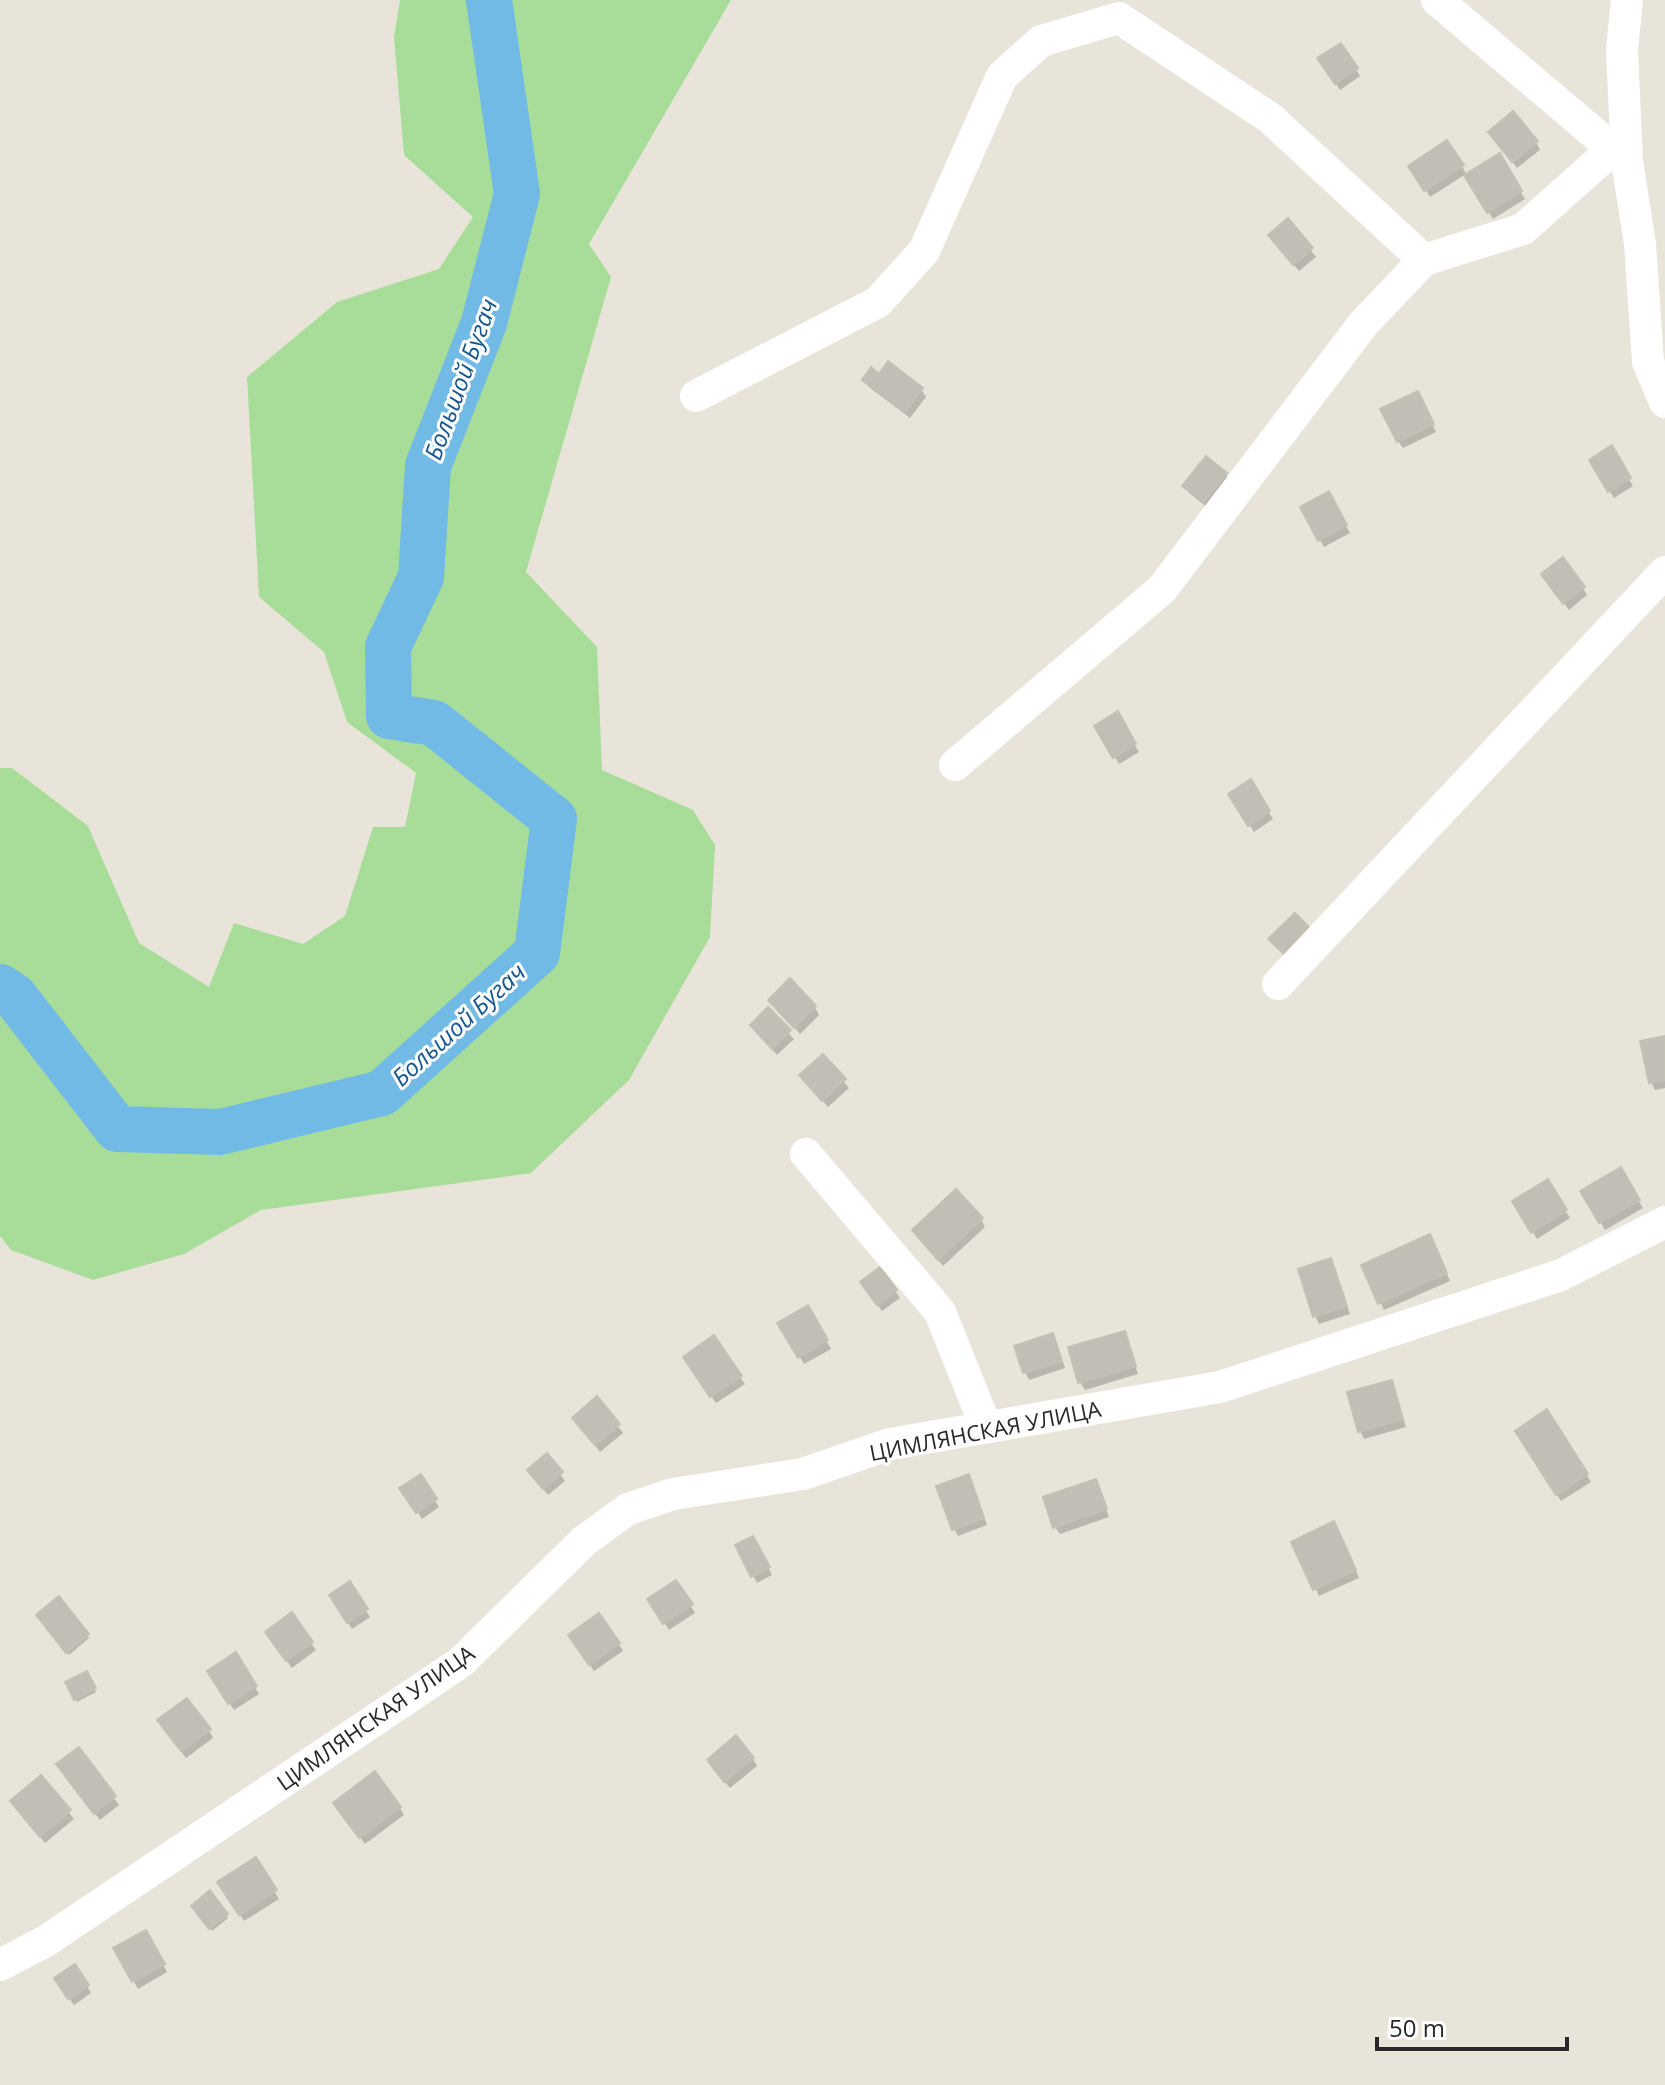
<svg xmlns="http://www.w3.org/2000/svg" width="1665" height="2085" viewBox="0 0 1665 2085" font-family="'Open Sans',sans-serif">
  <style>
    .green { fill: #a8dd99 }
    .shadow { fill: #0003 }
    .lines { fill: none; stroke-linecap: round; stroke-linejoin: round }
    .river { stroke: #72bae6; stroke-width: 46 }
    .building { fill: #c2beb6; stroke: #c4c0b4; stroke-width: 2 }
    .minor { stroke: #fff; stroke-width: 32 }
    .labels { text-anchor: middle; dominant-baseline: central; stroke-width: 6; stroke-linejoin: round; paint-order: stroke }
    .street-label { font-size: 22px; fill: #282828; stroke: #fff }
    .water-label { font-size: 24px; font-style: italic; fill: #15568e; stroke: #fff }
  </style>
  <rect width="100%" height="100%" fill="#e9e4da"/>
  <polygon class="green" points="400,0 731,0 589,244 611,277 526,572 597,647 602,770 693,810 715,845 710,937 629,1080 531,1173 261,1210 184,1254 93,1280 11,1250 0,1236 0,768 12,768 88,826 139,943 209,987 234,923 303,944 345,916 373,827 405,827 416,773 347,722 324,652 259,597 247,377 337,302 439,269 473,217 404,155 394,37"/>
  <g class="shadow">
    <polygon points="1324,66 1356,69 1360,76 1340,90"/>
    <polygon points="1495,139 1536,142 1540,150 1517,168"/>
    <polygon points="1499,156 1525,199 1493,219 1466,174 1430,197 1410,166 1462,166 1467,176"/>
    <polygon points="1288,221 1316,257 1299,271 1275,242"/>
    <polygon points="879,376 921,389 926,397 910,418 869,387 864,380"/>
    <polygon points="1421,401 1436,432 1403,448 1398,441"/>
    <polygon points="1611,448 1633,486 1614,498 1591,461"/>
    <polygon points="1226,474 1230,482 1208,508 1189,493 1185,486"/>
    <polygon points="1328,494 1350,533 1324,547 1302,508"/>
    <polygon points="1548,582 1583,588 1587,595 1569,610"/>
    <polygon points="1117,714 1139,752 1119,764 1097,726"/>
    <polygon points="1250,782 1273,819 1254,832 1231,795"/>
    <polygon points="770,1000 815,1007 819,1015 800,1034"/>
    <polygon points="768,1010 794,1039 777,1055 752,1025"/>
    <polygon points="1665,1039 1665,1088 1655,1090 1651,1082"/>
    <polygon points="823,1056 849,1088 828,1107 801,1075"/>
    <polygon points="1621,1170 1643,1208 1605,1230 1583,1191"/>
    <polygon points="1547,1182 1570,1218 1537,1239 1515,1202"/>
    <polygon points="981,1219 985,1227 943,1266 914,1230"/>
    <polygon points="1433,1243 1450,1281 1384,1310 1363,1266"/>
    <polygon points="1330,1261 1350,1314 1319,1324 1315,1316"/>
    <polygon points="867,1290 895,1291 900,1298 882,1311"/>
    <polygon points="807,1308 831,1349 804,1364 780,1324"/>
    <polygon points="1124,1333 1138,1374 1085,1390 1080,1382"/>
    <polygon points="1053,1336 1065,1368 1029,1380 1025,1372"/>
    <polygon points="690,1365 740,1377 745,1384 716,1403"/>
    <polygon points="1391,1382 1406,1427 1364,1439 1360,1431"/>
    <polygon points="597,1399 623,1433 600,1452 574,1418"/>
    <polygon points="1547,1412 1591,1482 1561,1501 1517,1431"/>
    <polygon points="547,1456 565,1481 548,1495 534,1478"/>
    <polygon points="420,1477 439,1507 422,1519 402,1488"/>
    <polygon points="972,1484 987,1525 958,1536 954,1529"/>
    <polygon points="1099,1488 1109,1517 1060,1534 1055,1527"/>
    <polygon points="1337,1531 1359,1578 1319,1596 1294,1542"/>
    <polygon points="753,1538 772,1575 757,1583 738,1546"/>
    <polygon points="676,1582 695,1613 669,1630 650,1600"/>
    <polygon points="349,1584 370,1617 352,1629 331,1596"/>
    <polygon points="58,1599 89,1638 69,1655 40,1618"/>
    <polygon points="291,1615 316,1650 292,1668 272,1640"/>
    <polygon points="575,1643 619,1644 623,1651 594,1671"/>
    <polygon points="235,1654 259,1694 234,1710 210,1671"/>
    <polygon points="86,1673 96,1692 77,1702 67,1683"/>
    <polygon points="164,1728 209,1730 213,1738 186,1758"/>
    <polygon points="78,1750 119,1805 100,1820 63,1772"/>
    <polygon points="753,1759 757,1766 730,1788 713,1768"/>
    <polygon points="41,1778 74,1819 45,1843 12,1802"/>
    <polygon points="400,1808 404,1815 365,1844 340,1811"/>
    <polygon points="255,1860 279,1899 244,1921 220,1883"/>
    <polygon points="210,1893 228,1918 212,1931 194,1906"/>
    <polygon points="145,1932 167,1972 138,1989 115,1949"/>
    <polygon points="61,1986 87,1986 91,1993 74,2005"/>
  </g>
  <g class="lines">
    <polyline class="river" points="0,987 15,997 117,1129 220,1132 382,1093 537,953 554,819 434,723 389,716 388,647 421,577 428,466 484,323 517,194 489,0"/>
  </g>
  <g class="building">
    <polygon points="1341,43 1358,68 1335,84 1317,58"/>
    <polygon points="1513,111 1538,141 1512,162 1488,132"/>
    <polygon points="1447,140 1464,165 1424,191 1408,166"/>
    <polygon points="1500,153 1522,191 1487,213 1464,175"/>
    <polygon points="1288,218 1313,248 1293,265 1268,235"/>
    <polygon points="888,361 923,388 905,412 862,380 871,367 879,374"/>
    <polygon points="1418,391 1434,424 1397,442 1380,409"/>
    <polygon points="1612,445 1631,478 1608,492 1589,460"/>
    <polygon points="1206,456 1227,473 1204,502 1182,486"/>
    <polygon points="1329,491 1347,525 1318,541 1300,507"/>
    <polygon points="1563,557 1585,587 1563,604 1541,574"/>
    <polygon points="1118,711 1136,744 1113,758 1094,726"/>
    <polygon points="1251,779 1270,811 1248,826 1228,794"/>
    <polygon points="1295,913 1315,933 1288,958 1268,939"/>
    <polygon points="790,978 816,1006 794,1028 768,1000"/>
    <polygon points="768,1007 791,1030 772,1049 750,1025"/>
    <polygon points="1665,1036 1665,1080 1649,1083 1640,1041"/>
    <polygon points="823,1054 846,1079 822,1101 799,1075"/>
    <polygon points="1621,1167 1640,1200 1599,1223 1580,1191"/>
    <polygon points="1548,1179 1567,1210 1531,1233 1512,1201"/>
    <polygon points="956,1189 983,1218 938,1260 912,1230"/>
    <polygon points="1430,1234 1447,1273 1378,1304 1361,1265"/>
    <polygon points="1331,1258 1347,1306 1313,1317 1298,1269"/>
    <polygon points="880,1267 897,1290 877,1305 860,1282"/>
    <polygon points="808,1305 828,1340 798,1358 777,1323"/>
    <polygon points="1125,1331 1136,1366 1078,1383 1068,1347"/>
    <polygon points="1053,1333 1062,1361 1023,1373 1014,1346"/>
    <polygon points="714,1335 742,1376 710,1397 683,1357"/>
    <polygon points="1392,1380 1403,1419 1358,1432 1347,1392"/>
    <polygon points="597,1396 620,1424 595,1445 572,1418"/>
    <polygon points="1547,1409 1588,1474 1556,1495 1515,1431"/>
    <polygon points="547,1453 563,1472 543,1489 527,1470"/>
    <polygon points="421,1474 437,1499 416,1513 399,1488"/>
    <polygon points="969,1474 984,1518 952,1530 936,1486"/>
    <polygon points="1096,1479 1107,1509 1053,1528 1043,1497"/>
    <polygon points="1334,1521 1356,1570 1313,1590 1291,1542"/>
    <polygon points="753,1536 770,1567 751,1577 735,1545"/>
    <polygon points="676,1580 693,1604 663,1624 647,1599"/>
    <polygon points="350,1581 368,1609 347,1623 329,1595"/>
    <polygon points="59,1596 89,1634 66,1653 36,1615"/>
    <polygon points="292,1612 313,1642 286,1661 265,1632"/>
    <polygon points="599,1613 620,1643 589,1665 568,1635"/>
    <polygon points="236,1652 257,1686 228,1704 207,1671"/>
    <polygon points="87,1671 96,1688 74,1700 65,1682"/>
    <polygon points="187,1698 211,1729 181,1751 157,1720"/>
    <polygon points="736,1735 754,1758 724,1782 707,1760"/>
    <polygon points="79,1747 116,1796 94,1814 56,1764"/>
    <polygon points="375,1771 401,1807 359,1838 333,1803"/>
    <polygon points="41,1775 71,1810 40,1837 10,1801"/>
    <polygon points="256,1857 277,1890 239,1915 217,1882"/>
    <polygon points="210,1890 228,1914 209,1929 191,1906"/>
    <polygon points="146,1930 165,1964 132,1982 113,1948"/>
    <polygon points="75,1964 89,1985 68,1999 54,1978"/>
  </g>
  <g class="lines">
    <g class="minor">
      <polyline points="1437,0 1627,161"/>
      <polyline points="1627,0 1622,49 1627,161 1640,244 1648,362 1665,402"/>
      <polyline points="696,396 878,302 924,251 1002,76 1041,41 1119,18 1270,118 1424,260"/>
      <polyline points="955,765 1162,589 1364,323 1424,260 1523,229 1614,148"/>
      <polyline points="1278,984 1665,572"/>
      <polyline points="806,1154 940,1312 986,1427"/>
      <polyline points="0,1965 46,1941 461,1662 584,1541 628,1509 673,1494 803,1474 890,1444 1220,1387 1561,1275 1665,1222"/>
    </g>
  </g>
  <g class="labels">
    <g class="street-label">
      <text transform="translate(985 1430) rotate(-11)">ЦИМЛЯНСКАЯ УЛИЦА</text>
      <text transform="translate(375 1717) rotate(-35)">ЦИМЛЯНСКАЯ УЛИЦА</text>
    </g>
    <g class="water-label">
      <text transform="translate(460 379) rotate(-70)">Большой Бугач</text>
      <text transform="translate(458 1024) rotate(-42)">Большой Бугач</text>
    </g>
  </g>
  <path d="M1377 2037v12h190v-12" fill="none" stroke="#282828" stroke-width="4"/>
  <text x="1389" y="2037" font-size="24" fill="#282828" stroke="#ffffff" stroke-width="6" paint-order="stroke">50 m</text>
</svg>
